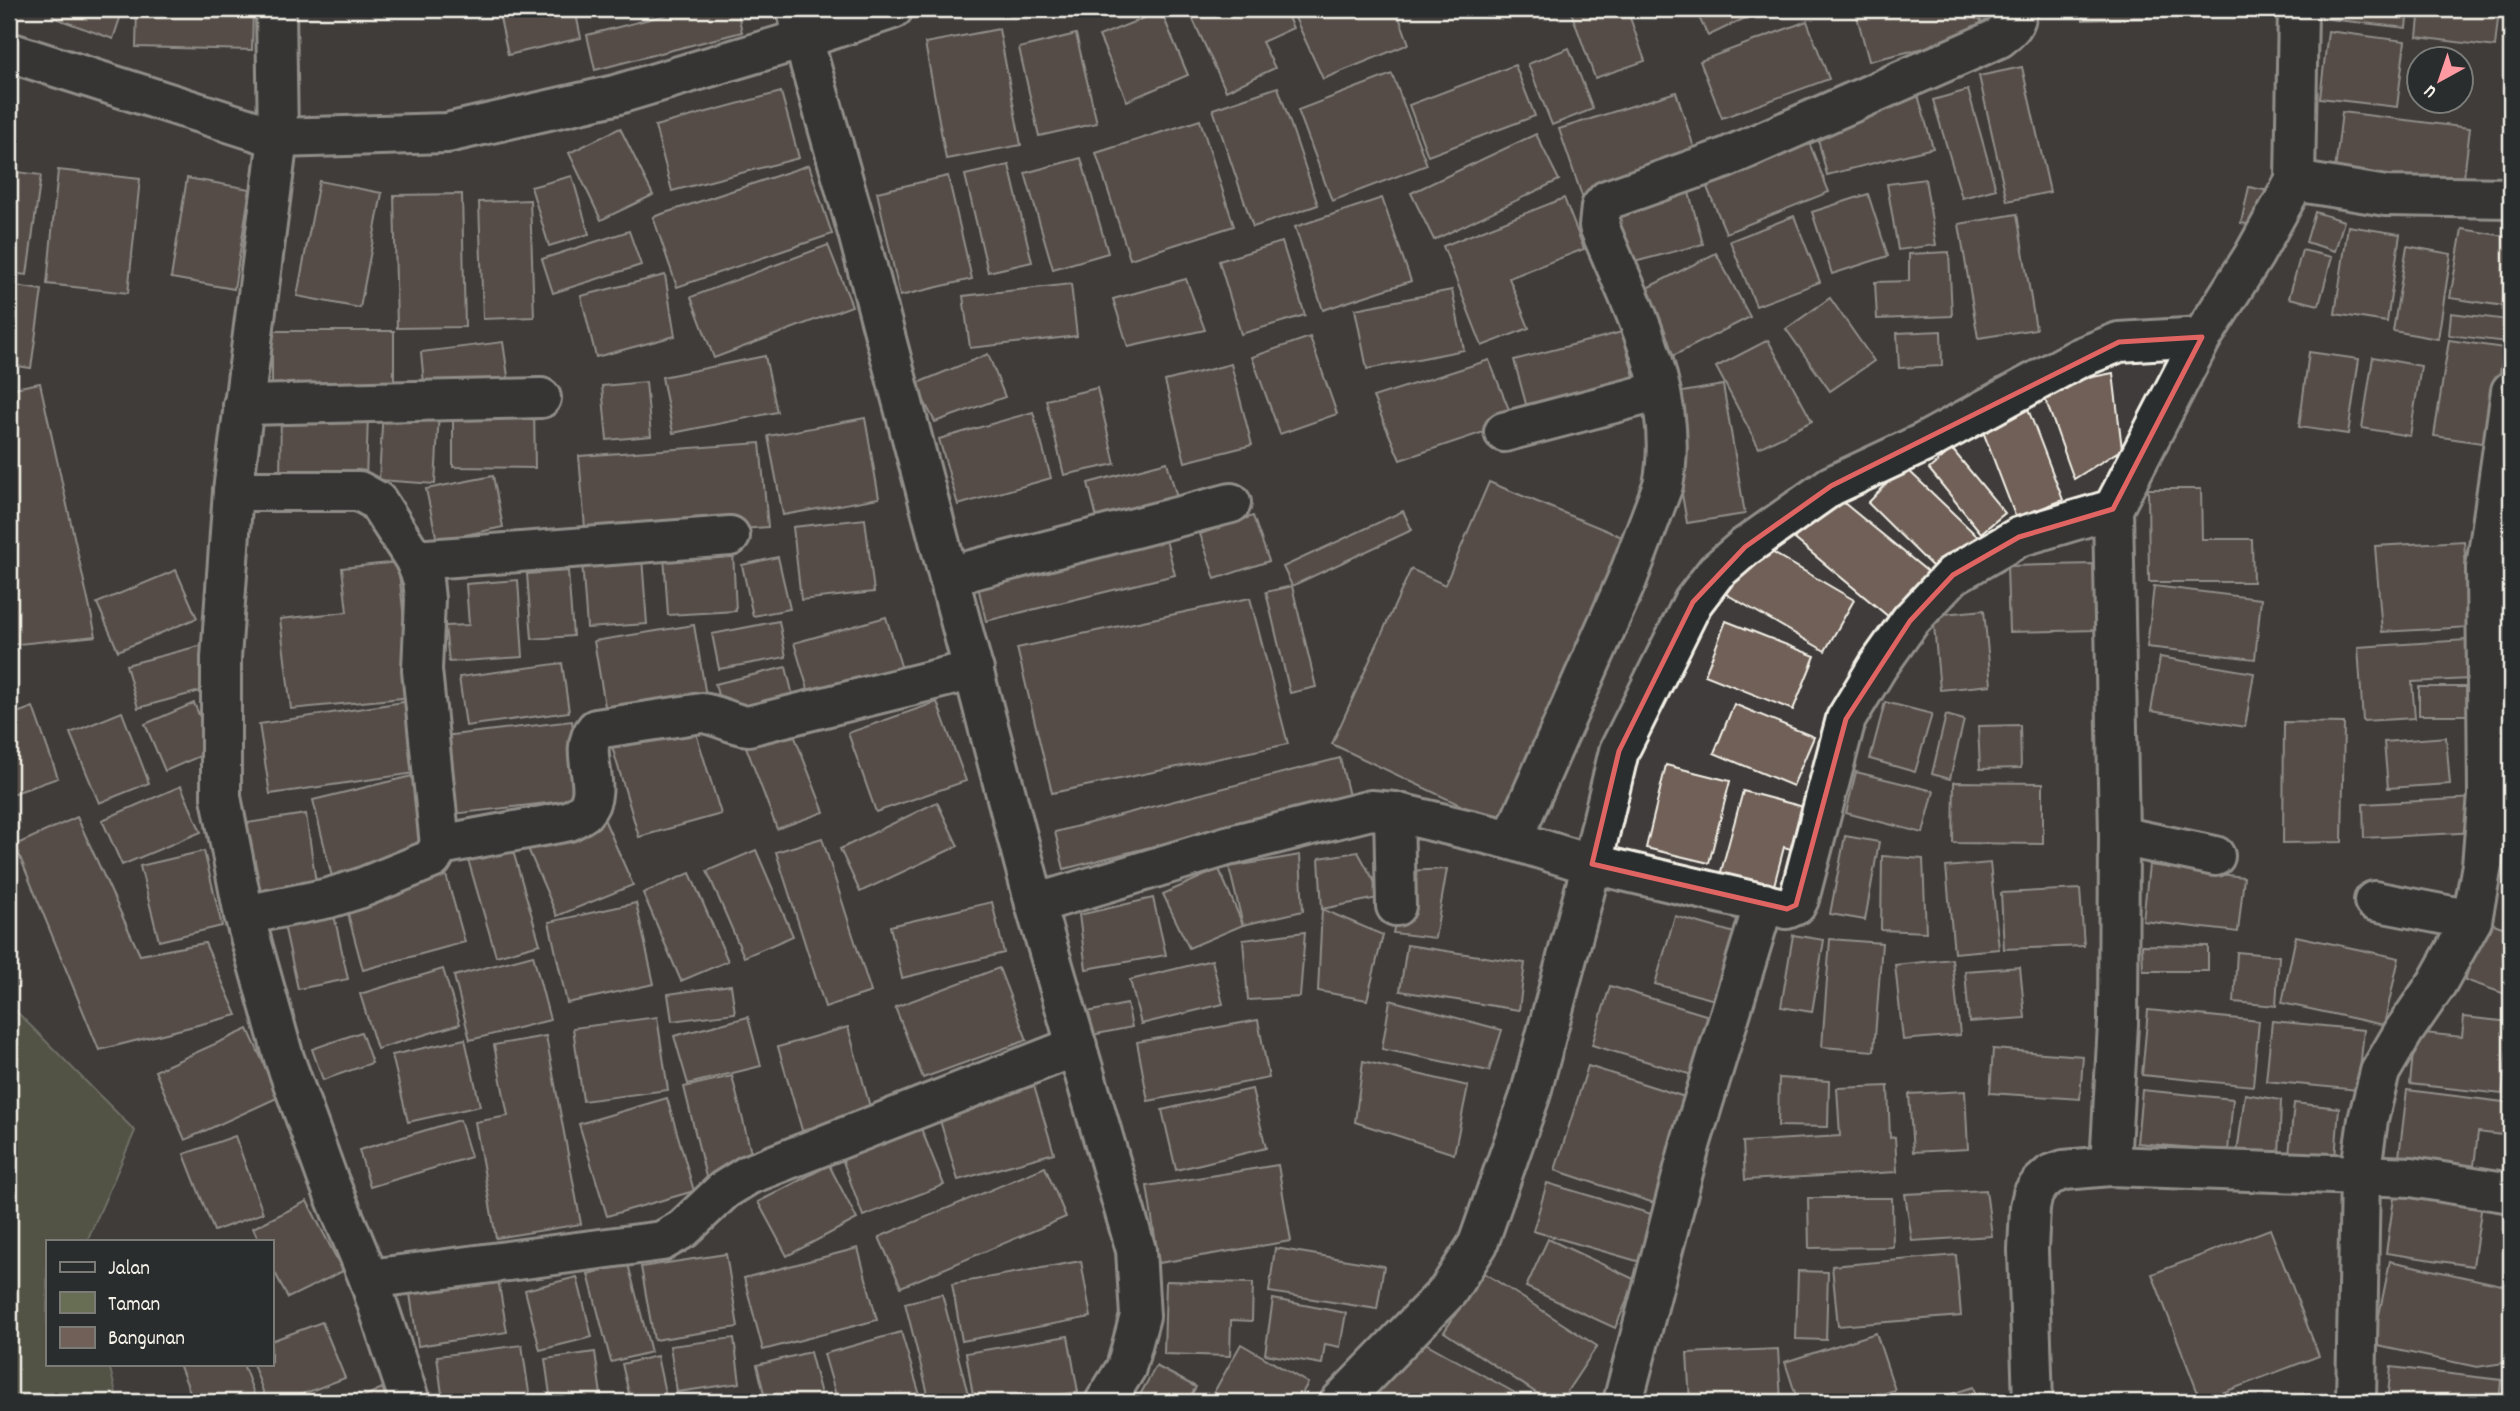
<svg xmlns="http://www.w3.org/2000/svg" width="2520" height="1411" viewBox="0 0 2520 1411" font-family="Dekko,sans-serif">
  <style>
    .green { fill: #676e53; stroke: #aeb09e; stroke-width: 2 }
    .building { fill: #706058; stroke: #f4f1e8; stroke-width: 2 }
    .lines { fill: none; stroke-linecap: round; stroke-linejoin: round }
    .minor-casing { stroke: #f4f1e8; stroke-width: 44 }
    .minor { stroke: #2a2d2e; stroke-width: 38 }
    .marked { fill: none; stroke: #df6462; stroke-width: 5; stroke-linejoin: round }
  </style>
  <rect width="100%" height="100%" fill="#3f3c3b"/>
  <filter id="ink" filterUnits="userSpaceOnUse"><feTurbulence type="fractalNoise" baseFrequency=".0143" numOctaves="2"/><feDisplacementMap in="SourceGraphic" scale="14" xChannelSelector="R" yChannelSelector="G"/><feConvolveMatrix kernelMatrix="1 2 1 2 8 2 1 2 1" color-interpolation-filters="sRGB"/></filter>
  <g filter="url(#ink)">
    <polygon class="green" points="9,1004 135,1131 87,1241 47,1241 47,1364 109,1364 118,1402 9,1402"/>
    <g class="building">
      <polygon points="55,9 123,9 113,39 52,17"/>
      <polygon points="137,9 253,9 252,50 136,47"/>
      <polygon points="498,9 575,9 581,38 508,55"/>
      <polygon points="689,9 737,9 742,32 595,70 587,35"/>
      <polygon points="1194,9 1284,9 1293,28 1262,42 1275,68 1226,91 1189,11"/>
      <polygon points="1291,9 1396,9 1409,44 1323,79"/>
      <polygon points="1570,9 1627,9 1645,61 1595,78"/>
      <polygon points="1695,9 1764,9 1708,36"/>
      <polygon points="1855,9 1978,9 1984,34 1869,61"/>
      <polygon points="2082,9 2148,9 2148,18 2083,20"/>
      <polygon points="2322,9 2408,9 2406,28 2321,18"/>
      <polygon points="2420,9 2499,9 2495,47 2417,37"/>
      <polygon points="1161,11 1188,75 1127,101 1099,36"/>
      <polygon points="1807,21 1829,79 1722,118 1700,61"/>
      <polygon points="999,29 1021,145 946,159 925,43"/>
      <polygon points="2328,31 2405,41 2397,107 2320,98"/>
      <polygon points="1076,34 1097,123 1039,136 1019,48"/>
      <polygon points="1569,48 1593,109 1552,125 1528,64"/>
      <polygon points="1515,65 1535,116 1428,156 1409,105"/>
      <polygon points="2022,67 2050,192 2007,201 1979,76"/>
      <polygon points="1392,74 1427,165 1332,201 1298,110"/>
      <polygon points="1278,87 1318,205 1253,227 1213,109"/>
      <polygon points="1968,90 1996,189 1962,198 1933,100"/>
      <polygon points="781,92 799,158 672,191 655,126"/>
      <polygon points="1676,92 1700,166 1584,202 1559,129"/>
      <polygon points="1918,95 1933,148 1827,175 1814,123"/>
      <polygon points="2342,112 2470,128 2462,194 2334,179"/>
      <polygon points="1200,120 1234,226 1130,259 1096,153"/>
      <polygon points="620,128 653,195 601,220 569,153"/>
      <polygon points="1536,134 1559,180 1434,240 1411,193"/>
      <polygon points="1808,140 1829,192 1726,233 1704,180"/>
      <polygon points="1081,158 1108,253 1053,269 1025,173"/>
      <polygon points="809,165 832,234 677,287 653,217"/>
      <polygon points="1009,165 1032,262 988,272 965,175"/>
      <polygon points="58,170 140,179 128,293 47,284"/>
      <polygon points="9,171 41,175 27,275 9,273"/>
      <polygon points="572,176 589,234 549,246 531,187"/>
      <polygon points="948,176 972,279 900,296 877,192"/>
      <polygon points="187,178 250,189 234,289 171,278"/>
      <polygon points="1925,179 1936,245 1898,250 1887,184"/>
      <polygon points="319,181 382,193 360,308 297,296"/>
      <polygon points="1687,185 1703,244 1619,266 1603,206"/>
      <polygon points="2249,187 2274,192 2267,228 2241,223"/>
      <polygon points="462,194 465,327 397,328 394,195"/>
      <polygon points="1868,194 1888,256 1832,274 1812,212"/>
      <polygon points="1382,198 1411,281 1323,310 1295,227"/>
      <polygon points="1564,198 1584,249 1509,278 1529,328 1482,346 1443,246"/>
      <polygon points="530,200 534,317 483,319 479,202"/>
      <polygon points="2315,212 2344,221 2335,251 2306,242"/>
      <polygon points="2017,214 2036,329 1978,338 1959,224"/>
      <polygon points="1794,216 1820,282 1756,306 1730,241"/>
      <polygon points="2348,226 2400,234 2387,322 2335,314"/>
      <polygon points="2462,229 2511,237 2511,262 2504,306 2450,298"/>
      <polygon points="629,231 641,265 553,293 542,259"/>
      <polygon points="1282,242 1305,315 1241,334 1219,261"/>
      <polygon points="828,245 852,306 714,358 691,297"/>
      <polygon points="2407,246 2451,254 2438,339 2393,331"/>
      <polygon points="2302,250 2332,257 2319,305 2289,298"/>
      <polygon points="1949,252 1952,316 1877,319 1875,282 1909,281 1909,254"/>
      <polygon points="1716,253 1750,317 1663,361 1629,297"/>
      <polygon points="665,275 675,336 596,357 581,296"/>
      <polygon points="1186,279 1205,330 1128,347 1113,299"/>
      <polygon points="1071,284 1077,336 970,348 963,296"/>
      <polygon points="9,285 42,290 31,368 9,365"/>
      <polygon points="1452,290 1464,350 1367,369 1355,309"/>
      <polygon points="1830,298 1874,361 1830,391 1786,329"/>
      <polygon points="2451,313 2509,320 2506,342 2449,335"/>
      <polygon points="272,331 394,331 394,387 272,388"/>
      <polygon points="1941,331 1942,366 1899,368 1897,333"/>
      <polygon points="1622,332 1637,387 1529,415 1514,360"/>
      <polygon points="1310,337 1337,414 1280,434 1252,357"/>
      <polygon points="1768,340 1812,421 1759,448 1716,367"/>
      <polygon points="2449,340 2504,348 2489,444 2434,436"/>
      <polygon points="503,342 509,383 425,394 421,352"/>
      <polygon points="2309,352 2359,359 2348,434 2299,427"/>
      <polygon points="988,354 1005,397 935,422 915,384"/>
      <polygon points="765,356 777,412 673,433 662,377"/>
      <polygon points="2373,357 2421,366 2410,436 2362,428"/>
      <polygon points="1489,360 1514,422 1400,460 1373,397"/>
      <polygon points="1231,364 1252,445 1185,462 1165,381"/>
      <polygon points="2113,373 2122,449 2074,479 2041,387"/>
      <polygon points="646,382 651,436 607,440 602,386"/>
      <polygon points="40,383 96,636 9,645 9,389"/>
      <polygon points="1723,385 1745,514 1687,523 1665,395"/>
      <polygon points="1097,388 1115,464 1064,475 1046,400"/>
      <polygon points="453,407 534,407 535,468 453,467"/>
      <polygon points="383,408 439,411 435,484 379,480"/>
      <polygon points="2028,409 2063,500 2016,518 1981,426"/>
      <polygon points="281,410 368,413 366,482 280,479"/>
      <polygon points="1033,412 1051,478 958,505 939,439"/>
      <polygon points="865,418 879,498 783,515 768,436"/>
      <polygon points="760,443 768,527 586,540 579,456"/>
      <polygon points="1952,449 2005,513 1981,533 1929,469"/>
      <polygon points="1167,462 1179,505 1099,526 1088,483"/>
      <polygon points="1904,466 1978,537 1941,575 1868,503"/>
      <polygon points="493,476 503,527 437,541 426,489"/>
      <polygon points="1489,482 1627,539 1502,825 1332,744 1411,569 1445,585"/>
      <polygon points="1827,489 1933,576 1895,622 1790,535"/>
      <polygon points="2148,489 2201,489 2202,539 2252,539 2253,582 2149,582"/>
      <polygon points="1403,511 1412,530 1292,586 1283,567"/>
      <polygon points="1253,516 1269,561 1215,579 1200,534"/>
      <polygon points="865,519 874,592 801,600 793,527"/>
      <polygon points="1165,536 1175,575 986,621 977,582"/>
      <polygon points="2464,541 2470,627 2382,632 2375,546"/>
      <polygon points="1756,543 1854,600 1825,651 1726,594"/>
      <polygon points="733,552 736,611 668,615 664,556"/>
      <polygon points="778,557 790,609 753,616 742,565"/>
      <polygon points="642,558 647,624 587,628 582,562"/>
      <polygon points="398,562 412,697 291,709 280,619 347,612 342,568"/>
      <polygon points="2095,564 2096,630 2009,632 2007,566"/>
      <polygon points="176,570 197,618 118,651 97,603"/>
      <polygon points="568,571 573,636 532,639 527,574"/>
      <polygon points="518,580 523,657 449,662 445,626 469,625 466,584"/>
      <polygon points="1292,586 1316,687 1290,693 1266,592"/>
      <polygon points="2154,586 2261,599 2255,659 2147,647"/>
      <polygon points="1250,598 1288,744 1052,793 1017,648"/>
      <polygon points="1984,610 1991,685 1940,690 1933,615"/>
      <polygon points="886,617 905,679 813,706 794,643"/>
      <polygon points="779,621 786,657 719,669 712,634"/>
      <polygon points="1726,621 1815,656 1793,710 1705,675"/>
      <polygon points="694,625 706,696 606,712 594,641"/>
      <polygon points="2466,640 2469,679 2412,682 2415,718 2363,721 2358,647"/>
      <polygon points="203,645 215,687 138,708 126,665"/>
      <polygon points="2160,657 2254,673 2245,727 2151,711"/>
      <polygon points="562,663 569,712 466,726 459,677"/>
      <polygon points="786,667 794,700 724,717 715,684"/>
      <rect x="2419" y="687" width="49" height="28"/>
      <polygon points="417,700 429,771 270,794 259,724"/>
      <polygon points="937,702 966,781 876,812 848,733"/>
      <polygon points="1885,702 1932,714 1915,772 1870,759"/>
      <polygon points="194,703 214,750 165,771 145,724"/>
      <polygon points="1734,704 1814,737 1793,786 1714,753"/>
      <polygon points="33,707 58,778 9,795 9,716"/>
      <polygon points="122,712 149,783 99,803 70,733"/>
      <polygon points="1946,715 1964,720 1950,779 1932,774"/>
      <polygon points="692,720 721,814 639,837 611,743"/>
      <polygon points="572,721 582,799 453,814 444,736"/>
      <polygon points="2284,722 2344,723 2342,842 2283,843"/>
      <polygon points="2020,725 2021,768 1980,769 1978,726"/>
      <polygon points="791,727 824,812 777,829 745,744"/>
      <polygon points="2446,737 2450,784 2388,788 2384,742"/>
      <polygon points="1340,758 1349,796 1064,869 1055,832"/>
      <polygon points="1666,765 1730,781 1709,863 1646,848"/>
      <polygon points="1856,772 1934,791 1923,833 1846,813"/>
      <polygon points="412,776 430,853 332,877 313,800"/>
      <polygon points="1954,782 2043,783 2043,844 1953,843"/>
      <polygon points="181,786 201,832 122,865 102,820"/>
      <polygon points="1743,791 1819,811 1808,854 1784,847 1772,893 1719,879"/>
      <polygon points="2476,798 2478,832 2364,838 2363,804"/>
      <polygon points="937,802 958,846 860,892 840,849"/>
      <polygon points="601,812 633,885 557,916 526,844"/>
      <polygon points="306,814 316,883 257,891 247,823"/>
      <polygon points="77,817 140,955 205,943 237,1015 99,1050 15,845"/>
      <polygon points="1845,836 1879,842 1865,920 1830,914"/>
      <polygon points="822,838 871,992 825,1007 776,852"/>
      <polygon points="511,844 540,944 496,956 467,856"/>
      <polygon points="756,850 793,936 744,957 707,871"/>
      <polygon points="204,851 222,926 159,941 140,866"/>
      <polygon points="1358,852 1383,897 1322,909 1319,858"/>
      <polygon points="1300,855 1303,911 1243,925 1229,867"/>
      <polygon points="1882,856 1923,859 1926,932 1881,930"/>
      <polygon points="1990,863 1999,949 1954,953 1946,867"/>
      <polygon points="2149,865 2244,877 2238,932 2143,921"/>
      <polygon points="1219,869 1243,925 1189,948 1163,894"/>
      <polygon points="1447,869 1435,938 1393,933 1406,871"/>
      <polygon points="690,873 728,961 681,981 643,893"/>
      <polygon points="446,875 465,942 363,970 345,903"/>
      <polygon points="2080,889 2084,946 2004,949 2001,893"/>
      <polygon points="1153,898 1166,955 1086,969 1079,915"/>
      <polygon points="331,901 348,979 298,989 281,911"/>
      <polygon points="992,902 1004,953 902,978 890,926"/>
      <polygon points="636,903 654,984 567,1003 549,922"/>
      <polygon points="1322,909 1383,935 1367,1000 1318,991"/>
      <polygon points="1675,916 1749,937 1730,1004 1655,984"/>
      <polygon points="2485,921 2511,930 2511,996 2465,980"/>
      <polygon points="1305,932 1300,997 1248,1000 1243,940"/>
      <polygon points="1793,935 1824,940 1812,1012 1781,1007"/>
      <polygon points="2296,936 2399,958 2384,1025 2282,1003"/>
      <polygon points="1830,939 1882,943 1874,1051 1822,1047"/>
      <polygon points="1407,945 1525,963 1519,1010 1400,991"/>
      <polygon points="2142,945 2208,946 2208,971 2143,971"/>
      <polygon points="2237,952 2279,956 2276,1006 2234,1002"/>
      <polygon points="533,955 550,1020 470,1040 454,976"/>
      <polygon points="1952,959 1960,1035 1903,1040 1895,965"/>
      <polygon points="1212,960 1223,1004 1141,1024 1130,980"/>
      <polygon points="2020,967 2025,1018 1969,1022 1965,971"/>
      <polygon points="999,968 1027,1040 923,1078 895,1007"/>
      <polygon points="443,969 460,1024 377,1049 360,994"/>
      <polygon points="731,985 735,1013 672,1021 668,994"/>
      <polygon points="1610,986 1709,1016 1692,1075 1592,1045"/>
      <polygon points="1390,1000 1502,1030 1489,1071 1382,1049"/>
      <polygon points="1127,1004 1132,1027 1092,1035 1087,1012"/>
      <polygon points="2148,1010 2259,1021 2253,1086 2142,1075"/>
      <polygon points="657,1017 668,1090 583,1101 573,1028"/>
      <polygon points="748,1017 761,1066 688,1084 674,1036"/>
      <polygon points="2464,1017 2510,1022 2502,1094 2410,1084 2415,1032 2462,1037"/>
      <polygon points="1258,1020 1269,1078 1148,1101 1137,1042"/>
      <polygon points="2272,1021 2364,1030 2358,1090 2266,1081"/>
      <polygon points="848,1027 875,1125 806,1144 778,1047"/>
      <polygon points="248,1029 279,1097 185,1140 155,1071"/>
      <polygon points="361,1032 372,1063 323,1080 312,1049"/>
      <polygon points="546,1036 581,1224 496,1238 475,1122 508,1116 494,1045"/>
      <polygon points="465,1039 480,1106 408,1122 392,1055"/>
      <polygon points="1993,1049 2083,1056 2080,1099 1990,1093"/>
      <polygon points="1363,1061 1468,1086 1454,1154 1355,1122"/>
      <polygon points="1588,1066 1694,1100 1660,1205 1555,1170"/>
      <polygon points="732,1076 755,1169 707,1181 684,1087"/>
      <polygon points="1779,1078 1829,1081 1828,1127 1778,1126"/>
      <polygon points="1034,1086 1054,1153 958,1180 938,1114"/>
      <polygon points="1888,1086 1890,1138 1895,1137 1897,1172 1745,1180 1743,1142 1840,1136 1837,1088"/>
      <polygon points="1252,1089 1266,1148 1176,1170 1162,1110"/>
      <polygon points="2142,1090 2233,1099 2228,1151 2137,1143"/>
      <polygon points="2407,1090 2511,1103 2511,1136 2478,1132 2474,1166 2399,1157"/>
      <polygon points="1965,1091 1968,1149 1913,1152 1909,1094"/>
      <polygon points="2245,1094 2281,1100 2279,1159 2237,1153"/>
      <polygon points="667,1098 694,1191 607,1216 579,1124"/>
      <polygon points="2294,1103 2339,1108 2335,1159 2289,1155"/>
      <polygon points="460,1120 471,1157 370,1187 359,1150"/>
      <polygon points="920,1126 944,1185 863,1216 841,1156"/>
      <polygon points="235,1136 263,1213 214,1231 184,1154"/>
      <polygon points="829,1165 857,1219 787,1256 758,1202"/>
      <polygon points="1278,1165 1291,1241 1159,1263 1147,1186"/>
      <polygon points="1045,1167 1066,1217 901,1287 879,1237"/>
      <polygon points="1547,1183 1658,1216 1644,1263 1533,1231"/>
      <polygon points="1986,1190 1992,1236 1912,1241 1905,1194"/>
      <polygon points="2395,1191 2482,1204 2473,1266 2386,1253"/>
      <polygon points="1808,1198 1892,1198 1893,1247 1809,1248"/>
      <polygon points="307,1201 343,1271 288,1298 271,1265 271,1241 259,1241 253,1228"/>
      <polygon points="2270,1229 2319,1356 2201,1401 2152,1274"/>
      <polygon points="1548,1239 1636,1280 1615,1328 1526,1287"/>
      <polygon points="858,1248 877,1320 763,1350 744,1278"/>
      <polygon points="1275,1248 1384,1266 1377,1309 1269,1292"/>
      <polygon points="726,1254 738,1327 654,1340 641,1267"/>
      <polygon points="1956,1255 1961,1316 1838,1326 1832,1266"/>
      <polygon points="1081,1261 1091,1317 962,1341 952,1284"/>
      <polygon points="2390,1261 2511,1287 2511,1362 2477,1367 2373,1345"/>
      <polygon points="628,1264 651,1352 611,1362 588,1274"/>
      <polygon points="496,1267 507,1332 418,1346 408,1281"/>
      <polygon points="1798,1271 1828,1272 1826,1340 1796,1339"/>
      <polygon points="1483,1272 1597,1346 1560,1402 1550,1402 1444,1332"/>
      <polygon points="577,1277 592,1337 540,1350 525,1290"/>
      <polygon points="1166,1281 1253,1283 1252,1321 1231,1320 1230,1356 1164,1354"/>
      <polygon points="942,1294 970,1402 930,1402 905,1303"/>
      <polygon points="1273,1299 1346,1313 1340,1347 1325,1344 1322,1364 1265,1354"/>
      <polygon points="322,1322 345,1378 282,1402 267,1402 253,1364 271,1364 271,1341"/>
      <polygon points="901,1332 922,1402 838,1402 824,1354"/>
      <polygon points="1876,1333 1895,1390 1858,1402 1798,1402 1785,1362"/>
      <polygon points="1409,1334 1517,1394 1512,1402 1376,1402 1372,1400"/>
      <polygon points="1068,1336 1078,1392 1016,1402 974,1402 966,1353"/>
      <polygon points="734,1338 740,1383 677,1392 670,1346"/>
      <polygon points="1241,1344 1308,1383 1297,1402 1232,1402 1214,1392"/>
      <polygon points="522,1345 530,1399 503,1402 443,1402 437,1356"/>
      <polygon points="1778,1349 1781,1402 1690,1402 1687,1353"/>
      <polygon points="595,1352 602,1402 551,1402 545,1359"/>
      <polygon points="810,1352 823,1402 766,1402 757,1365"/>
      <polygon points="657,1356 667,1402 631,1402 622,1364"/>
      <polygon points="179,1364 243,1364 257,1402 194,1402"/>
      <polygon points="1156,1366 1196,1387 1187,1402 1136,1402"/>
      <polygon points="2391,1367 2501,1380 2499,1402 2387,1402"/>
      <polygon points="1973,1387 1978,1402 1927,1402"/>
      <polygon points="382,1388 389,1402 352,1402"/>
      <polygon points="755,1393 757,1402 715,1402"/>
    </g>
    <g class="lines">
      <g class="minor-casing">
        <g id="minor">
          <polyline points="276,9 278,138 233,491 221,658 221,797 244,915 284,1058 327,1177 369,1279 410,1402"/>
          <polyline points="797,9 803,39 858,233 1035,904 1136,1250 1140,1316 1126,1368 1105,1402"/>
          <polyline points="9,52 278,138 447,133 615,95 803,39 893,9"/>
          <polyline points="2295,181 2386,196 2511,198"/>
          <polyline points="243,405 541,398"/>
          <polyline points="1504,432 1660,391"/>
          <polyline points="233,491 359,491 377,501 415,560 423,580 425,599 422,670 440,845 432,859 361,888 329,898 244,915"/>
          <polyline points="415,560 730,536"/>
          <polyline points="949,576 1231,503"/>
          <polyline points="1394,812 1396,906"/>
          <polyline points="2119,836 2215,856"/>
          <path d="M1512,840L1627,580L1663,485C1681,396 1632,307 1599,226L1601,207L1607,200L1723,159L1999,38C2010,29 2017,23 2017,9"/>
          <path d="M440,845L569,821C574,818 580,815 584,812C606,789 576,752 596,729L702,713C719,715 731,724 748,726L974,670"/>
          <polyline points="2374,901 2472,920"/>
          <polyline points="1035,904 1227,846 1371,810 1394,812 1512,840 1576,860 1787,909 1796,905 1799,899 1846,719 1878,666 1910,621 1953,575 2019,537 2113,509"/>
          <polyline points="2110,1166 2118,1024 2119,836 2113,509 2202,337 2254,255 2295,181 2298,9"/>
          <polyline points="369,1279 662,1241 683,1229 724,1190 748,1175 1077,1046"/>
          <polyline points="1340,1402 1448,1291 1478,1244 1530,1096 1592,864 1619,751 1693,602 1716,572 1745,547 1831,486 1923,443 2079,358 2119,342 2202,337"/>
          <polyline points="1623,1402 1691,1142 1764,903"/>
          <polyline points="2033,1402 2028,1250 2030,1207 2033,1194 2040,1184 2050,1175 2064,1170 2110,1166 2360,1175 2368,1120 2380,1072 2404,1031 2437,983 2472,920 2482,865 2488,795 2486,568 2511,391"/>
          <polyline points="2356,1402 2360,1175 2411,1177 2511,1193"/>
        </g>
      </g>
      <use href="#minor" class="minor"/>
    </g>
  </g>
  <path d="M0 0H2520V1411H0ZM2202,337L2113,509L2019,537L1953,575L1910,621L1846,719L1796,905L1787,909L1592,864L1619,751L1693,602L1745,547L1831,486L2119,342Z" fill="#3f3c3b" fill-opacity=".55" fill-rule="evenodd"/>
  <path class="marked" d="M2202,337L2113,509L2019,537L1953,575L1910,621L1846,719L1796,905L1787,909L1592,864L1619,751L1693,602L1745,547L1831,486L2119,342Z"/>
  <rect width="2520" height="1411" fill="none" stroke="#2a2d2e" stroke-width="35"/>
  <rect x="18" y="18" width="2485" height="1376" fill="none" stroke="#f4f1e8" stroke-width="2.5" filter="url(#ink)"/>
  <rect x="46" y="1240" width="228" height="126" fill="#2a2d2e" stroke="#7b7b78" stroke-width="2"/>
  <rect x="60" y="1262" width="35" height="10" fill="#2a2d2e" stroke="#7b7b78" stroke-width="2"/>
  <text x="108" y="1274" font-size="21" fill="#f4f1e8">Jalan</text>
  <rect x="60" y="1292" width="35" height="21" fill="#676e53" stroke="#7b7b78" stroke-width="2"/>
  <text x="108" y="1310" font-size="21" fill="#f4f1e8">Taman</text>
  <rect x="60" y="1327" width="35" height="21" fill="#706058" stroke="#7b7b78" stroke-width="2"/>
  <text x="108" y="1344" font-size="21" fill="#f4f1e8">Bangunan</text>
  <g transform="translate(2440 80) rotate(220)"><circle r="33" fill="#2a2d2e" stroke="#7b7b78" stroke-width="2"/>
  <path d="M0-5L12 26L0 18L-12 26Z" fill="#ff9aa2"/>
  <text y="-10" font-size="19" font-weight="bold" text-anchor="middle" fill="#f4f1e8">U</text>
  </g>
</svg>
